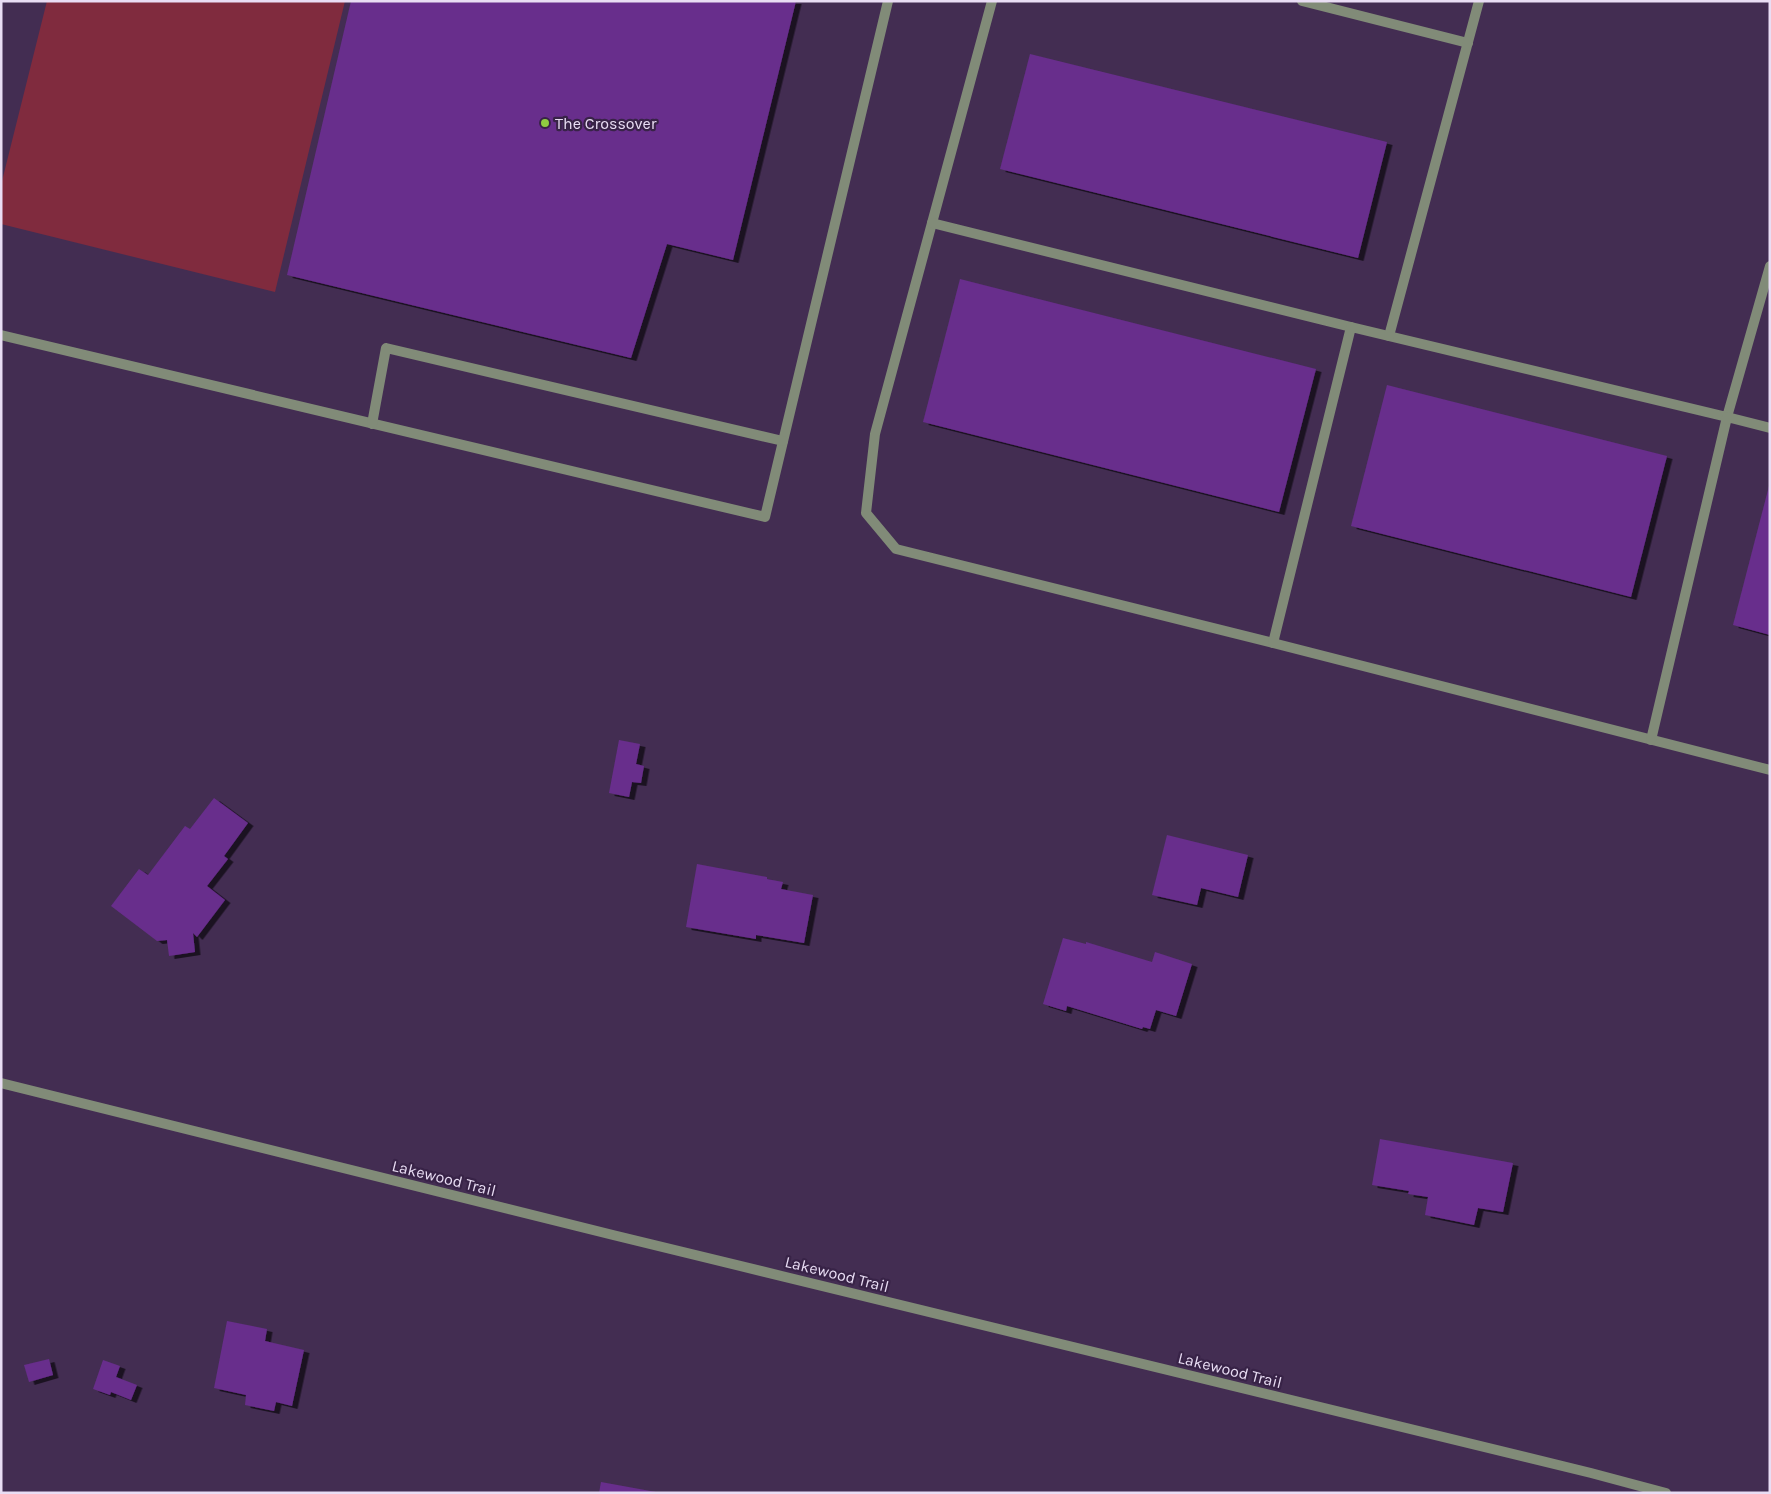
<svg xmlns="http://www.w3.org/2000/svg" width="1771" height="1494" viewBox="0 0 1771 1494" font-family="Karla,sans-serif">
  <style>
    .green { fill: #802b3e }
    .building { fill: #682d8c; filter: url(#shadow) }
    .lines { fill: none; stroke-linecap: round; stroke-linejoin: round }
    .service { stroke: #818b78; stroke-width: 10 }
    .minor { stroke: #818b78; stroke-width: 10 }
    .poi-dot { fill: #90cd41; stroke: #382347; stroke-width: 2 }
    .labels { text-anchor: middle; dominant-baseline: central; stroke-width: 4.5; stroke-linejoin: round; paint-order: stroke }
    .poi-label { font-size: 16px; fill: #e9ddf4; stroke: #382347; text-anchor: start }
    .street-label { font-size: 16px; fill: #e9ddf4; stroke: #382347 }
  </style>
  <defs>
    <filter id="shadow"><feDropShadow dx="5.5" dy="3" stdDeviation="0" flood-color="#0009"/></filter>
  </defs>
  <rect width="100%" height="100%" fill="#432d52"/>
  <polygon class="green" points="47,1 345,1 275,292 1,224 1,185"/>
  <g class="building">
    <polygon points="351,1 796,1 733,260 667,244 631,358 287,275"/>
    <polygon points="1030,54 1387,142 1358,258 1000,169"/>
    <polygon points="960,279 1316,369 1279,512 923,422"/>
    <polygon points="1387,385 1667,456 1631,597 1351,526"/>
    <polygon points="1769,486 1770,486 1770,635 1733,625"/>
    <polygon points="619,740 640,744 636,764 644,766 641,783 632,782 629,797 609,793"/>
    <polygon points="214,798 248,823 224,856 228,859 207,886 225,900 197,937 193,933 195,952 169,956 167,940 157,941 111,906 139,869 148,875 185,826 190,829"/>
    <polygon points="1167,835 1248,855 1238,897 1201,888 1197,905 1152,895"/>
    <polygon points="697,864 767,877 767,879 783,882 781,889 813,895 804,943 756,935 756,939 686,927"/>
    <polygon points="1063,938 1086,944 1086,942 1152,962 1155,952 1192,964 1176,1016 1156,1010 1150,1029 1143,1027 1142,1029 1067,1006 1066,1011 1043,1004"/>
    <polygon points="1380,1139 1513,1163 1503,1212 1478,1208 1474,1225 1425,1215 1428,1197 1408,1194 1409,1191 1372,1185"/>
    <polygon points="227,1321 267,1329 265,1341 304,1350 292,1406 276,1402 274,1411 245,1405 246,1395 214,1388"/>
    <polygon points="49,1359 53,1375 29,1382 24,1365"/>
    <polygon points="103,1360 120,1366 116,1377 137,1385 131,1400 111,1392 110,1395 93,1389"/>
    <polygon points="601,1482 656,1492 656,1493 599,1493"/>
  </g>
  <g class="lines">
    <g class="service">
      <polyline points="992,1 875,434 866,513 896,549 1273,643"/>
      <polyline points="1302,1 1468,43"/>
      <polyline points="932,223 1351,327"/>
      <polyline points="1770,266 1727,417 1351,327 1273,643 1770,770"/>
      <polyline points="1,335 765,517 888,1"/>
      <polyline points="1389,336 1479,1"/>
      <polyline points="372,424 386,348 783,441"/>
      <polyline points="1651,740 1727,417 1770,428"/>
    </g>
    <polyline class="minor" points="1,1083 613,1235 1591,1473 1666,1493"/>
  </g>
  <circle class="poi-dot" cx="545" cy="123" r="5"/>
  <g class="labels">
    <g class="poi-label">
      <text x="555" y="123">The Crossover</text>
    </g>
    <g class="street-label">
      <text transform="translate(444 1178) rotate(14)">Lakewood Trail</text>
      <text transform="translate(837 1274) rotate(14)">Lakewood Trail</text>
      <text transform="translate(1230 1370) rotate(14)">Lakewood Trail</text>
    </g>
  </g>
  <rect width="1771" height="1494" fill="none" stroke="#e9ddf4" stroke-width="5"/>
</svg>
